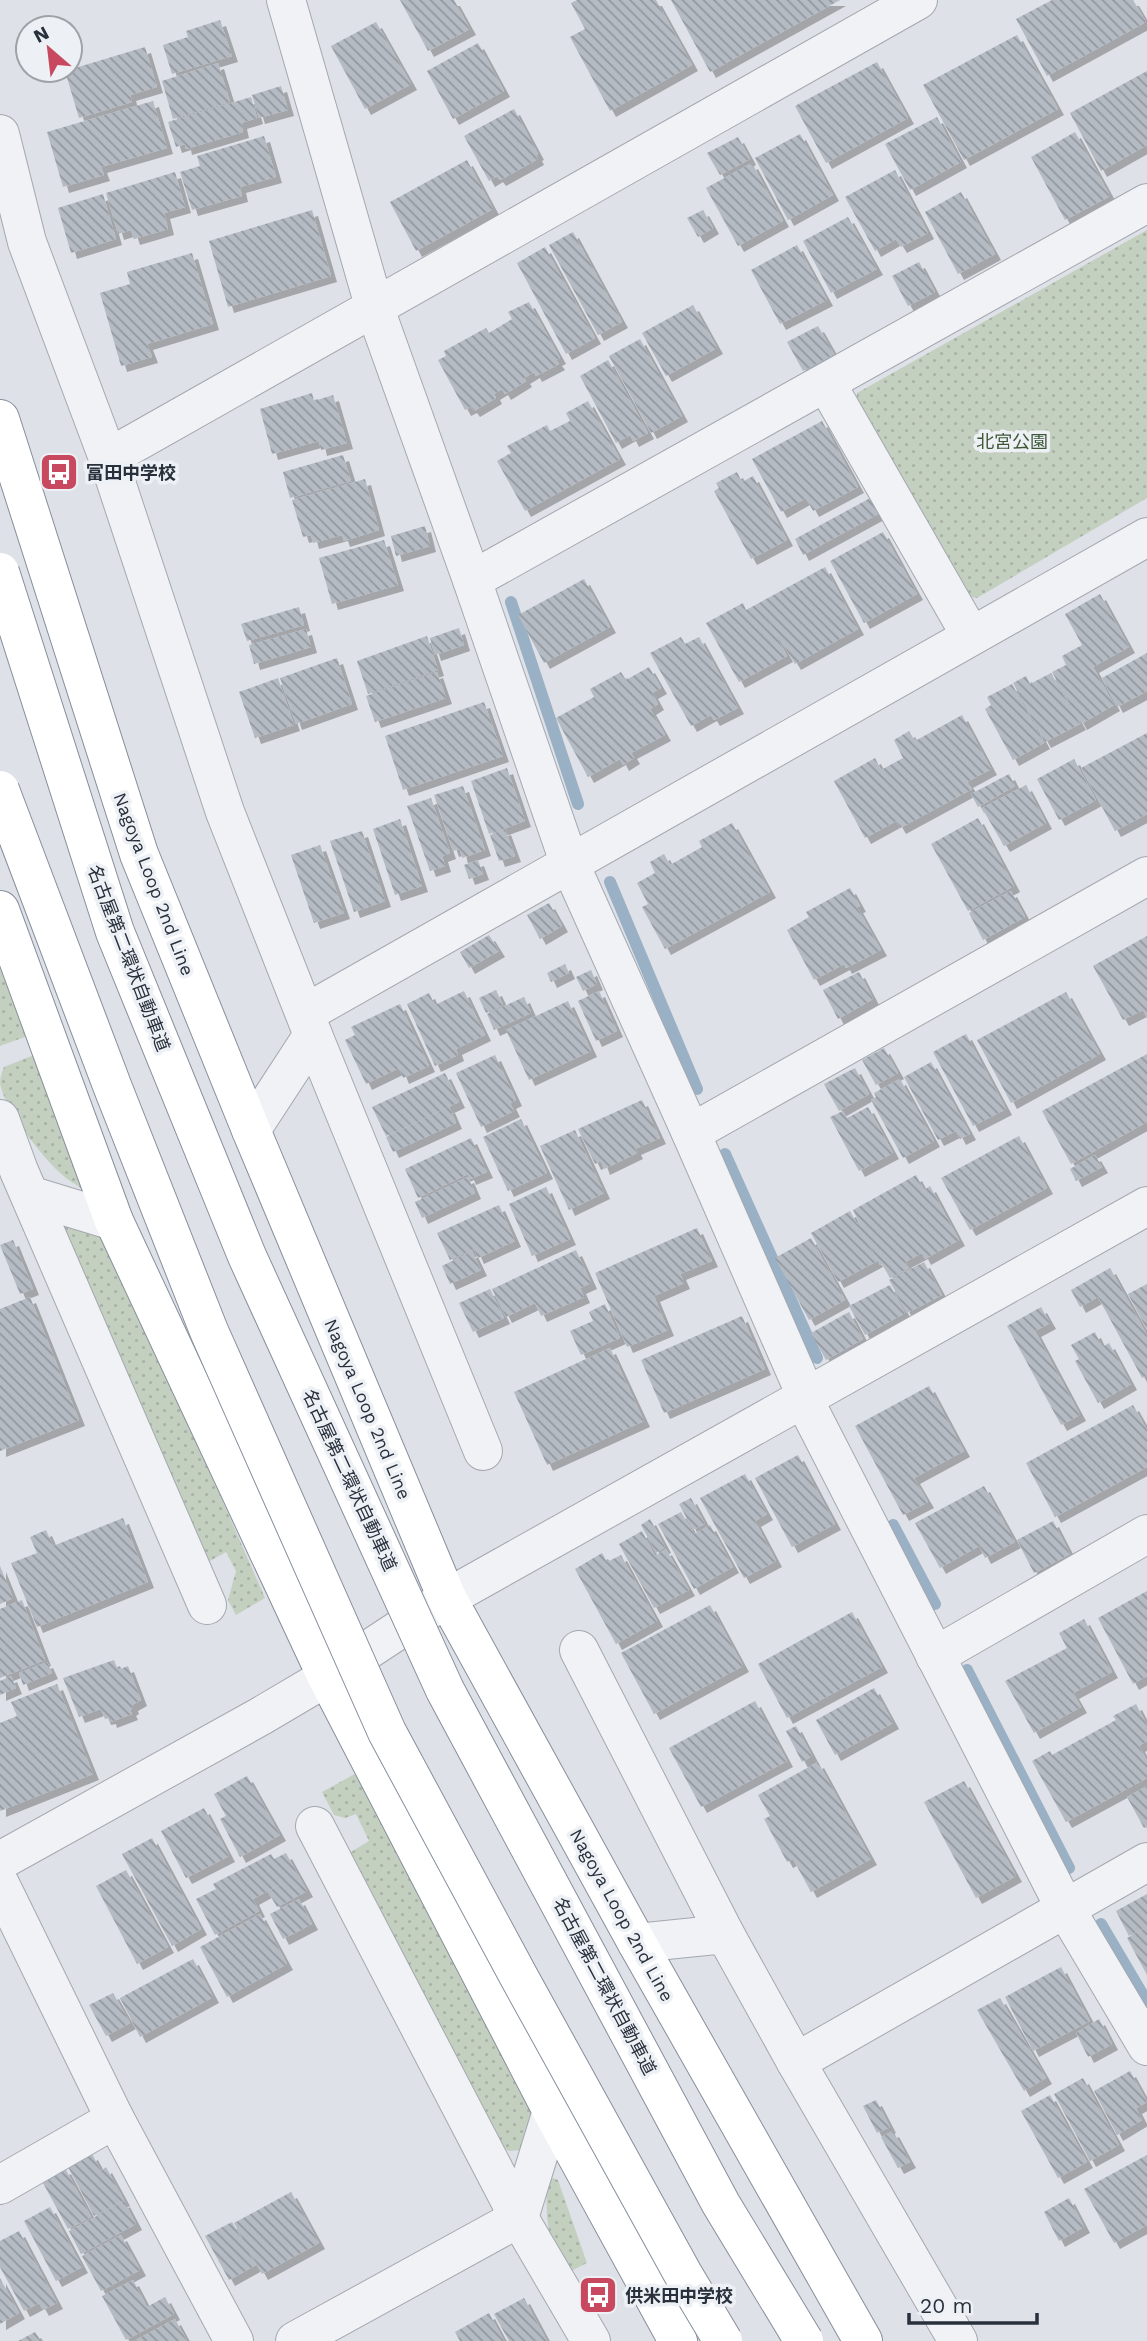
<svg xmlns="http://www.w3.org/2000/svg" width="1147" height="2341" viewBox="0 0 1147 2341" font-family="'Work Sans','Noto Sans JP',sans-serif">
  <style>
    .park { fill: url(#park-dots) }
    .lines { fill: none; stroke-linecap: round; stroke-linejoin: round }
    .stream { stroke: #9ab0c5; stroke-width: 12 }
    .building { fill: url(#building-back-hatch); filter: url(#shadow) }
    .minor-casing { stroke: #a4a8b0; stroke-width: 40 }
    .highway-casing { stroke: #868f9c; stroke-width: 40 }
    .minor { stroke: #f0f2f5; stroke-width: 38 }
    .highway { stroke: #fff; stroke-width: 38 }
    .highway-bridge-casing { stroke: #868f9c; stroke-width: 40; stroke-linecap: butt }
    .highway-bridge { stroke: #fff; stroke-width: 38 }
    .labels { text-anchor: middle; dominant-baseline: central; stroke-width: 7; stroke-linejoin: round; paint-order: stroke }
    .park-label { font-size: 18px; fill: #3d5736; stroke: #edf0f4 }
    .poi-label { font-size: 18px; font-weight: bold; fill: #28303c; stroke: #edf0f4; text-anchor: start }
    .street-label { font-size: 18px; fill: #28303c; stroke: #edf0f4 }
  </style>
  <defs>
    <pattern id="park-dots" width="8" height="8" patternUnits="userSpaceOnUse" patternTransform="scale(1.75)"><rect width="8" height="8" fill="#c4d0bf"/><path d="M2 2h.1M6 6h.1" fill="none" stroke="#a8b3a5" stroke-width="1.8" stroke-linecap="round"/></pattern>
    <pattern id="building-back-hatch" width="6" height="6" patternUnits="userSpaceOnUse" patternTransform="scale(1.75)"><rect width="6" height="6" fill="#b5bbc3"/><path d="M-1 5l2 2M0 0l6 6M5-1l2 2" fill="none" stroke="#9398a0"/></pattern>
    <filter id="shadow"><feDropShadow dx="6" dy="6" stdDeviation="0" flood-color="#0004"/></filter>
  </defs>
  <rect width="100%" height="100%" fill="#dee1e7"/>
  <g class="park">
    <polygon points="1147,230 1147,498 977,598 963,595 856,408 857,393"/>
    <polygon points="0,913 44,1030 0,1046"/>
    <path d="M49,1049L90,1194C80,1187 67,1180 58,1171C40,1154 4,1108 0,1083C0,1077 2,1072 4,1067Z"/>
    <polygon points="75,1221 89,1223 111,1246 265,1598 236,1615 228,1600 236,1571 226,1552 210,1561 201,1554 64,1227"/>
    <polygon points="362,1770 534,2105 525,2150 509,2151 498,2145 346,1855 369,1841 356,1814 345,1818 334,1815 322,1792"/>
    <path d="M553,2178L558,2180L587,2263L563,2275C549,2245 545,2218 547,2185Z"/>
  </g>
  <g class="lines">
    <g class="stream">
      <polyline points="511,602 578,804"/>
      <polyline points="610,882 697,1089"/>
      <polyline points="725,1154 817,1358"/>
      <polyline points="893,1525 935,1604"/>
      <polyline points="967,1670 1069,1868"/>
      <polyline points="1101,1924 1147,2002"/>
    </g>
  </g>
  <g class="building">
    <polygon points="400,0 454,0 470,29 428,51"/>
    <polygon points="577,0 656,0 692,65 610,111 570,37 585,29 571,3"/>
    <polygon points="671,0 840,0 710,72"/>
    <polygon points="1052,0 1133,0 1146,22 1047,76 1016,19"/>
    <polygon points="220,20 232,56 172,74 163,45 188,37 186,31"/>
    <polygon points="376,22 411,84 365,109 331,46"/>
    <polygon points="1017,35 1058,109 964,160 923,85"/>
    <polygon points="478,43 504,91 453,119 427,71"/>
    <polygon points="145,47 157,87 130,95 132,102 79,118 65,71"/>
    <polygon points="877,62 908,118 826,163 795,106"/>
    <polygon points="218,63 230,102 173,119 162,81"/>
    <polygon points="1147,71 1147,145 1101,171 1070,113"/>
    <polygon points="281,86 288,110 259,118 252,95"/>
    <polygon points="251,97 257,118 241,123 243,132 186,149 185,144 176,147 168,122"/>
    <polygon points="153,101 167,148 101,167 104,175 63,187 47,132"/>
    <polygon points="514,109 538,154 536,155 538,159 500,180 497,176 489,181 464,136"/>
    <polygon points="937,117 961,162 910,190 885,144"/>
    <polygon points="1075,132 1110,196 1065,220 1031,157"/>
    <polygon points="800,134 833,195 788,220 755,158"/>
    <polygon points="264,136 276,177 240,187 242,196 192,210 180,172 200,166 197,156"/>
    <polygon points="738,137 750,159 720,175 707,153"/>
    <polygon points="467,160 493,209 416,251 390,202"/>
    <polygon points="752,163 783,221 738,246 706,188"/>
    <polygon points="895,170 928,233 901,247 896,239 875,251 845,197"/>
    <polygon points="175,172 185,207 164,213 168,229 134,239 131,230 118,234 106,193"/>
    <polygon points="961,192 995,254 958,274 925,212"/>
    <polygon points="103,194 116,239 71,253 58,208"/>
    <polygon points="312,210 331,276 228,307 209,241"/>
    <polygon points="703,210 713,228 698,237 687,218"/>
    <polygon points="848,217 877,269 831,293 803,241"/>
    <polygon points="573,232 622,322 598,335 549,245"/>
    <polygon points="797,245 827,300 780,324 751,270"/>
    <polygon points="545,247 595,338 566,354 517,263"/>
    <polygon points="192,253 213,324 147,344 152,357 121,366 100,293 130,284 127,272"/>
    <polygon points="919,262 935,292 908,306 892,276"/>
    <polygon points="529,302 560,358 556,360 559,364 536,376 534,372 524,378 526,381 505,394 502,389 494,394 496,398 474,411 471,407 465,410 438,360 446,356 444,351 486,328 489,333 512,319 508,312"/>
    <polygon points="693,305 717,348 666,376 642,333"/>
    <polygon points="818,326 834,354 803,371 787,342"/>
    <polygon points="640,339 682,416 651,433 609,356"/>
    <polygon points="608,360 648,433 633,441 630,435 616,443 580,376"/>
    <polygon points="312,393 314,401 333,395 347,443 321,450 319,441 272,454 260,409"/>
    <polygon points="588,401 620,459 525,511 497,461 511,453 507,446 547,425 550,431 570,421 566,413"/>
    <polygon points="822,421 858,487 813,511 806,498 781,512 752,459"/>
    <polygon points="343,455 351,481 290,498 283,472"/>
    <polygon points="737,472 742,482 753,476 787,540 751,559 714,491 719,488 716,483"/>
    <polygon points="365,479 379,530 344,541 342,535 313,543 311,535 303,537 292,500"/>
    <polygon points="872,497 880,513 803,555 795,539"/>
    <polygon points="425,526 430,546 396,556 391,536"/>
    <polygon points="883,532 917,594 864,623 830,561"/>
    <polygon points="384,540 398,585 332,604 319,558"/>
    <polygon points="825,567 858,629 795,664 768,620 787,656 739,682 706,623 743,603 746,610"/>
    <polygon points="584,579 610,627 544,663 518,615"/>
    <polygon points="1100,594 1129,647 1093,667 1114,705 1081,724 1052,672 1066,665 1062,656 1082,645 1065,614"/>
    <polygon points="299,607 304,625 247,641 241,624"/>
    <polygon points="459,628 464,645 435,655 430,638"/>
    <polygon points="306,629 311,647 254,664 249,645"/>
    <polygon points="427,636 438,670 368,694 357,661"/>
    <polygon points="681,637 685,644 699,637 738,708 714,720 711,715 691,726 650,653"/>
    <polygon points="1147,653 1147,691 1117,707 1102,678"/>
    <polygon points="337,658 352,704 296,724 280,678"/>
    <polygon points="649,667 661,688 652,693 658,704 650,709 665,735 631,753 634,758 623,765 620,759 588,777 556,718 594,697 590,689 621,672 626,680"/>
    <polygon points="437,672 446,698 375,722 366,696"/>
    <polygon points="1051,673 1080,724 1045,742 1013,683 1026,676 1030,684"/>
    <polygon points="278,678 294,725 255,738 239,692"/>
    <polygon points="1012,684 1044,743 1013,760 985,709 991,705 987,697"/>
    <polygon points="484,702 503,756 403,790 385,736"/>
    <polygon points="962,715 991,769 967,782 972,789 900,828 896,821 865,838 834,781 875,758 881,770 903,758 894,740 909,731 915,741"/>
    <polygon points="1147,733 1147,814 1115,831 1081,768"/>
    <polygon points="1074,759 1096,800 1059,820 1037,779"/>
    <polygon points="507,768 525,821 489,834 471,781"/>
    <polygon points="1009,774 1015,786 978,807 971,794"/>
    <polygon points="1026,785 1046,823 1004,846 982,808"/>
    <polygon points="463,786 485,850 462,858 460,849 453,851 434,795"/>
    <polygon points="431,798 450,853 442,856 445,866 430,871 407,806"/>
    <polygon points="978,818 1014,886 968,911 931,844"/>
    <polygon points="400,819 422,886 395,895 373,829"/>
    <polygon points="732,823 770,892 665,949 642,907 648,904 637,883 655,873 650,862 664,854 670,865 702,847 699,841"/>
    <polygon points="505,829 515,856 499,861 490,835"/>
    <polygon points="362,831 385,901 354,912 330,841"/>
    <polygon points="320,845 344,913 314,923 291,855"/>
    <polygon points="478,860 483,874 469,879 464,865"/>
    <polygon points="850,888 860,906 857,907 881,950 846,968 844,964 814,980 787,930 809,917 806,912"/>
    <polygon points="1011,891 1025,917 983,940 969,913"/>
    <polygon points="549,903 562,926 540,939 527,915"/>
    <polygon points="489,935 499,951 469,968 460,952"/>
    <polygon points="1147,936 1147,1018 1143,1010 1123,1020 1093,966"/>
    <polygon points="565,964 569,973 551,982 547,973"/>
    <polygon points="591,970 597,984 583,991 576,977"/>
    <polygon points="859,972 873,999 838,1019 823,990"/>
    <polygon points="496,990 503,1005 486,1013 479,998"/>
    <polygon points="464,991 485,1035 456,1049 458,1055 435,1066 407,1004 429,993 435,1005"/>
    <polygon points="599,991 617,1031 596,1041 578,1001"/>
    <polygon points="1066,992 1100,1054 1011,1103 977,1040"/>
    <polygon points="524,997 531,1013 494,1030 487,1014"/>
    <polygon points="568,1001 591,1051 529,1080 506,1030"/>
    <polygon points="400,1004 429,1066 403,1078 399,1068 366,1084 345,1040 355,1035 351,1027"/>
    <polygon points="966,1034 1006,1109 973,1126 933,1052"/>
    <polygon points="884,1048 898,1073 876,1085 862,1060"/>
    <polygon points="1147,1054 1147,1122 1071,1164 1042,1111"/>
    <polygon points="495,1055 516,1100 510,1103 514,1111 481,1127 456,1073"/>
    <polygon points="931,1062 970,1134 960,1139 956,1131 938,1140 904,1077"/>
    <polygon points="855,1068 869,1094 839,1111 824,1084"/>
    <polygon points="445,1073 459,1102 386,1136 372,1107"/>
    <polygon points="900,1079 934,1141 903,1158 871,1100 876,1097 874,1093"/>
    <polygon points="642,1100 660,1138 635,1149 637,1153 604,1169 601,1161 595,1164 578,1129"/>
    <polygon points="449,1107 456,1123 393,1152 386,1137"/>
    <polygon points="868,1107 893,1153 859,1171 830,1117 843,1111 847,1118"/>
    <polygon points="521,1119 547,1173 508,1191 483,1137"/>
    <polygon points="575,1130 604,1193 569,1210 540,1146"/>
    <polygon points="1019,1136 1047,1188 970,1230 941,1178"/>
    <polygon points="471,1138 487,1172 470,1179 468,1174 418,1198 405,1169"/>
    <polygon points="1095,1155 1102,1167 1076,1181 1070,1169"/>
    <polygon points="916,1175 924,1190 930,1186 959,1240 925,1259 922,1253 905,1262 909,1268 890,1278 882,1264 880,1265 862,1231 877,1261 838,1282 811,1233 850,1211 857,1224 859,1222 853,1210"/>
    <polygon points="468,1177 475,1193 422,1218 415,1202"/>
    <polygon points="546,1187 570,1239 532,1256 509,1204"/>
    <polygon points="499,1205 515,1241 478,1258 474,1249 450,1260 437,1233"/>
    <polygon points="697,1228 712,1261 680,1274 684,1283 654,1296 668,1330 627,1347 595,1273"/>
    <polygon points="811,1238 845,1300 809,1320 775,1258"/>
    <polygon points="13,1240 33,1289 20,1294 0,1245"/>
    <polygon points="576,1250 591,1283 580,1288 584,1297 541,1316 535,1303 506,1317 492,1289"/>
    <polygon points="472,1251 481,1270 450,1284 442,1266"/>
    <polygon points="924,1262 942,1295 907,1313 889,1280"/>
    <polygon points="1110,1268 1147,1335 1147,1375 1142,1378 1098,1297 1080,1307 1071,1290"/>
    <polygon points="1147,1284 1147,1330 1128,1294"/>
    <polygon points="890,1285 905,1313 865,1335 849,1306"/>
    <polygon points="490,1289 504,1318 473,1332 459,1303"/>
    <polygon points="30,1297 79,1420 0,1451 0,1309"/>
    <polygon points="605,1304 620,1338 581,1355 570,1331 593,1321 589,1312"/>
    <polygon points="1041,1307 1050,1323 1035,1331 1080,1415 1061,1425 1007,1326"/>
    <polygon points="849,1312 863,1339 826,1360 811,1333"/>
    <polygon points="742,1316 765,1369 664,1413 641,1360"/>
    <polygon points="1095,1332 1102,1347 1109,1343 1131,1384 1098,1403 1075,1361 1079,1359 1071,1345"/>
    <polygon points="610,1348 644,1421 547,1465 514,1392"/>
    <polygon points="929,1386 964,1451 914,1478 928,1502 903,1515 855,1426"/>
    <polygon points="1133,1405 1147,1430 1147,1467 1055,1517 1026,1463"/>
    <polygon points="798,1455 835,1524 792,1547 755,1478"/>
    <polygon points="745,1474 767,1514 755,1521 776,1561 744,1578 700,1498"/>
    <polygon points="984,1486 1015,1542 985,1558 979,1546 940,1568 915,1523"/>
    <polygon points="691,1498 705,1524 693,1530 679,1504"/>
    <polygon points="681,1512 694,1534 710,1525 733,1567 694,1589 658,1524"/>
    <polygon points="123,1518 148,1582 37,1627 11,1563 37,1553 30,1537 46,1530 53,1546"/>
    <polygon points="650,1519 665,1547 656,1553 641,1525"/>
    <polygon points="1053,1521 1070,1554 1034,1573 1017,1540"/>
    <polygon points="642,1531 655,1556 666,1549 689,1590 654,1608 619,1544"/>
    <polygon points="602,1553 607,1562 621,1555 657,1621 616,1644 575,1569"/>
    <polygon points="0,1566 13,1598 0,1604"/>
    <polygon points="1147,1591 1147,1676 1133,1684 1098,1618"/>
    <polygon points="22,1600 45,1660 0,1678 0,1609"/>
    <polygon points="710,1605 743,1666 654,1714 621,1653"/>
    <polygon points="852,1612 882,1667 787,1718 758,1664"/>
    <polygon points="1084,1619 1112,1672 1073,1693 1081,1707 1034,1733 1005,1681 1067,1648 1059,1633"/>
    <polygon points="114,1660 118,1670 128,1666 141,1700 132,1705 133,1708 130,1710 132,1714 111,1722 110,1718 105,1719 101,1709 79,1717 63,1678"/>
    <polygon points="47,1662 52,1673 23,1685 19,1673"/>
    <polygon points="11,1676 16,1688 0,1695 0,1681"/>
    <polygon points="57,1684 93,1774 0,1811 0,1723 17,1716 11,1702"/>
    <polygon points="874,1688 893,1723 835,1755 816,1720"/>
    <polygon points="755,1701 787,1761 701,1807 669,1748"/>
    <polygon points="1136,1704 1147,1725 1147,1741 1139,1746 1147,1761 1147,1778 1066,1822 1032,1761 1050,1751 1052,1755 1116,1720 1113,1716"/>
    <polygon points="796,1726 812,1756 802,1762 786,1731"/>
    <polygon points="818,1762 871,1859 811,1892 793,1859 787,1862 764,1819 770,1816 758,1795"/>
    <polygon points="247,1776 280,1835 240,1857 220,1819 226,1816 214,1794"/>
    <polygon points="964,1781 1016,1876 976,1898 924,1802"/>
    <polygon points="1147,1786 1147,1826 1144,1828 1127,1797"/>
    <polygon points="204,1808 229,1856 186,1878 161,1831"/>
    <polygon points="152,1838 201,1929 172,1946 122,1854"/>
    <polygon points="286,1853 307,1891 277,1907 268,1892 284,1882 253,1899 259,1911 215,1935 196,1899 216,1889 213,1884 271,1854 274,1859"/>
    <polygon points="126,1870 168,1947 137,1964 96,1886"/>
    <polygon points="1147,1894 1147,1926 1129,1936 1116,1911"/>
    <polygon points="299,1899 312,1924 283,1939 270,1914"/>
    <polygon points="260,1914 287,1964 227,1997 200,1947"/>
    <polygon points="1147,1927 1147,1975 1127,1938"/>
    <polygon points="193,1959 213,1997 140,2037 120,1998"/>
    <polygon points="1061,1967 1090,2021 1033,2051 1005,1997"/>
    <polygon points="113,1993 130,2023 106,2036 89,2005"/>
    <polygon points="1000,1998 1046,2078 1024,2091 977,2010"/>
    <polygon points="1099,2019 1112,2044 1088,2057 1076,2033"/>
    <polygon points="1130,2071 1147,2102 1136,2108 1142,2120 1117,2135 1094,2091"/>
    <polygon points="1083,2078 1119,2145 1090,2161 1054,2094"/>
    <polygon points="1050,2095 1087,2162 1058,2178 1021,2111"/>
    <polygon points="876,2100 890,2127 877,2133 863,2106"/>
    <polygon points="893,2131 910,2162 898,2168 881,2137"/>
    <polygon points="92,2154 101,2171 106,2167 124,2200 94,2216 68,2167"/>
    <polygon points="1147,2155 1147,2225 1114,2243 1084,2189"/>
    <polygon points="65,2168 91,2217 68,2229 42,2181"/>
    <polygon points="291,2192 319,2243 262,2274 234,2223"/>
    <polygon points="1069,2198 1084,2227 1059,2241 1044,2212"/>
    <polygon points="124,2201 136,2224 81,2254 69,2231"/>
    <polygon points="50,2207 82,2267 56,2281 24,2221"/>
    <polygon points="232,2222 256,2265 229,2280 205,2236"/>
    <polygon points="19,2231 57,2303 43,2310 39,2303 24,2311 0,2267 0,2241"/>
    <polygon points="121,2235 140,2270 101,2291 82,2256"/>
    <polygon points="0,2278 19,2313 0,2324"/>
    <polygon points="133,2280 147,2307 165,2297 174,2314 126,2340 102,2296"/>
    <polygon points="524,2298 547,2341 509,2341 494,2314"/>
    <polygon points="489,2313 504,2341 460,2341 455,2332"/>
    <polygon points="175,2319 187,2341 134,2341"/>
    <polygon points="35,2332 41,2341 18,2341"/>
  </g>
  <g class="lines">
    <g class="minor-casing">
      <g id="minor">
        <polyline points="286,0 375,309 472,580 569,862 691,1133 807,1398"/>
        <polyline points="0,134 27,242 108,458 225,812 313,1035 483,1451"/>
        <polyline points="826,383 971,636"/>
        <polyline points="108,458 918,0"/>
        <polyline points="472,580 1147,203"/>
        <polyline points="306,1013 1147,537"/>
        <polyline points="0,1119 19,1171 207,1605"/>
        <polyline points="251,1130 313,1035"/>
        <polyline points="691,1133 1147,876"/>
        <polyline points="32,1196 114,1221"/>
        <polyline points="804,1400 1065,1908 1147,2046"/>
        <polyline points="579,1650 725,1934"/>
        <polyline points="935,1656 1147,1534"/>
        <polyline points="315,1826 519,2218 591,2341"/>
        <polyline points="0,1861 261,1716 327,1677 447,1598 1147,1206"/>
        <polyline points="0,1884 115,2119 234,2341"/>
        <polyline points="637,1943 725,1934 796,2062 958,2341"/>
        <polyline points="796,2062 1147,1862"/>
        <polyline points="0,2185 115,2119"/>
        <polyline points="295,2341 519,2218 552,2111"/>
      </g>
    </g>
    <g class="highway-casing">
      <g id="highway">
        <polyline points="0,419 139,854 251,1130 447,1598 637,1943 863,2341"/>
        <polyline points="0,910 114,1221 327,1677 552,2111 678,2341"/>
      </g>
    </g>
    <use href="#minor" class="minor"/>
    <use href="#highway" class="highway"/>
    <g class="highway-bridge-casing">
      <g id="highway-bridge">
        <polyline points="0,572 115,932 247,1256 445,1690 721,2204 804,2341"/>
        <polyline points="0,790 113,1088 209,1331 387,1732 519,1977 683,2274 723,2341"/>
      </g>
    </g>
    <use href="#highway-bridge" class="highway-bridge"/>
  </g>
  <defs>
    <g id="bus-square" transform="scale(2.0125)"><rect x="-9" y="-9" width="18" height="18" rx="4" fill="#c7485f" stroke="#edf0f4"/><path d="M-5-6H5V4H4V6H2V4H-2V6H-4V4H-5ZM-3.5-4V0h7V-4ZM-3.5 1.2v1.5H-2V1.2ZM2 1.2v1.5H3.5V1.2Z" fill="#fff"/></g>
  </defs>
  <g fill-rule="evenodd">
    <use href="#bus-square" x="59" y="472"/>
    <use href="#bus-square" x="598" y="2295"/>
  </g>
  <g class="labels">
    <g class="park-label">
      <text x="1012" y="441">北宮公園</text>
    </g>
    <g class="poi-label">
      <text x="86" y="472">富田中学校</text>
      <text x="625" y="2295">供米田中学校</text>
    </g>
    <g class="street-label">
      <text transform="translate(154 884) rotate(69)">Nagoya Loop 2nd Line</text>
      <text transform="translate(129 958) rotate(69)">名古屋第二環状自動車道</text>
      <text transform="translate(368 1409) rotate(67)">Nagoya Loop 2nd Line</text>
      <text transform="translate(350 1480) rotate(65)">名古屋第二環状自動車道</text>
      <text transform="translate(622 1915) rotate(61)">Nagoya Loop 2nd Line</text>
      <text transform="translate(605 1986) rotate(62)">名古屋第二環状自動車道</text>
    </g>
  </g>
  <g transform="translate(49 49) rotate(332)"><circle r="33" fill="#edf0f4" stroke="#9ea3aa" stroke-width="2"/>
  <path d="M0-5L12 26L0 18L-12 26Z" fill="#c7485f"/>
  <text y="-10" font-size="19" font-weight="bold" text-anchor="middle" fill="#28303c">N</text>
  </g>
  <path d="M909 2313v10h128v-10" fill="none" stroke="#28303c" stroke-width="3.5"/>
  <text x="920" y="2313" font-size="21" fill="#28303c" stroke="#edf0f4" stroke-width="5" paint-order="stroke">20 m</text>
</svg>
